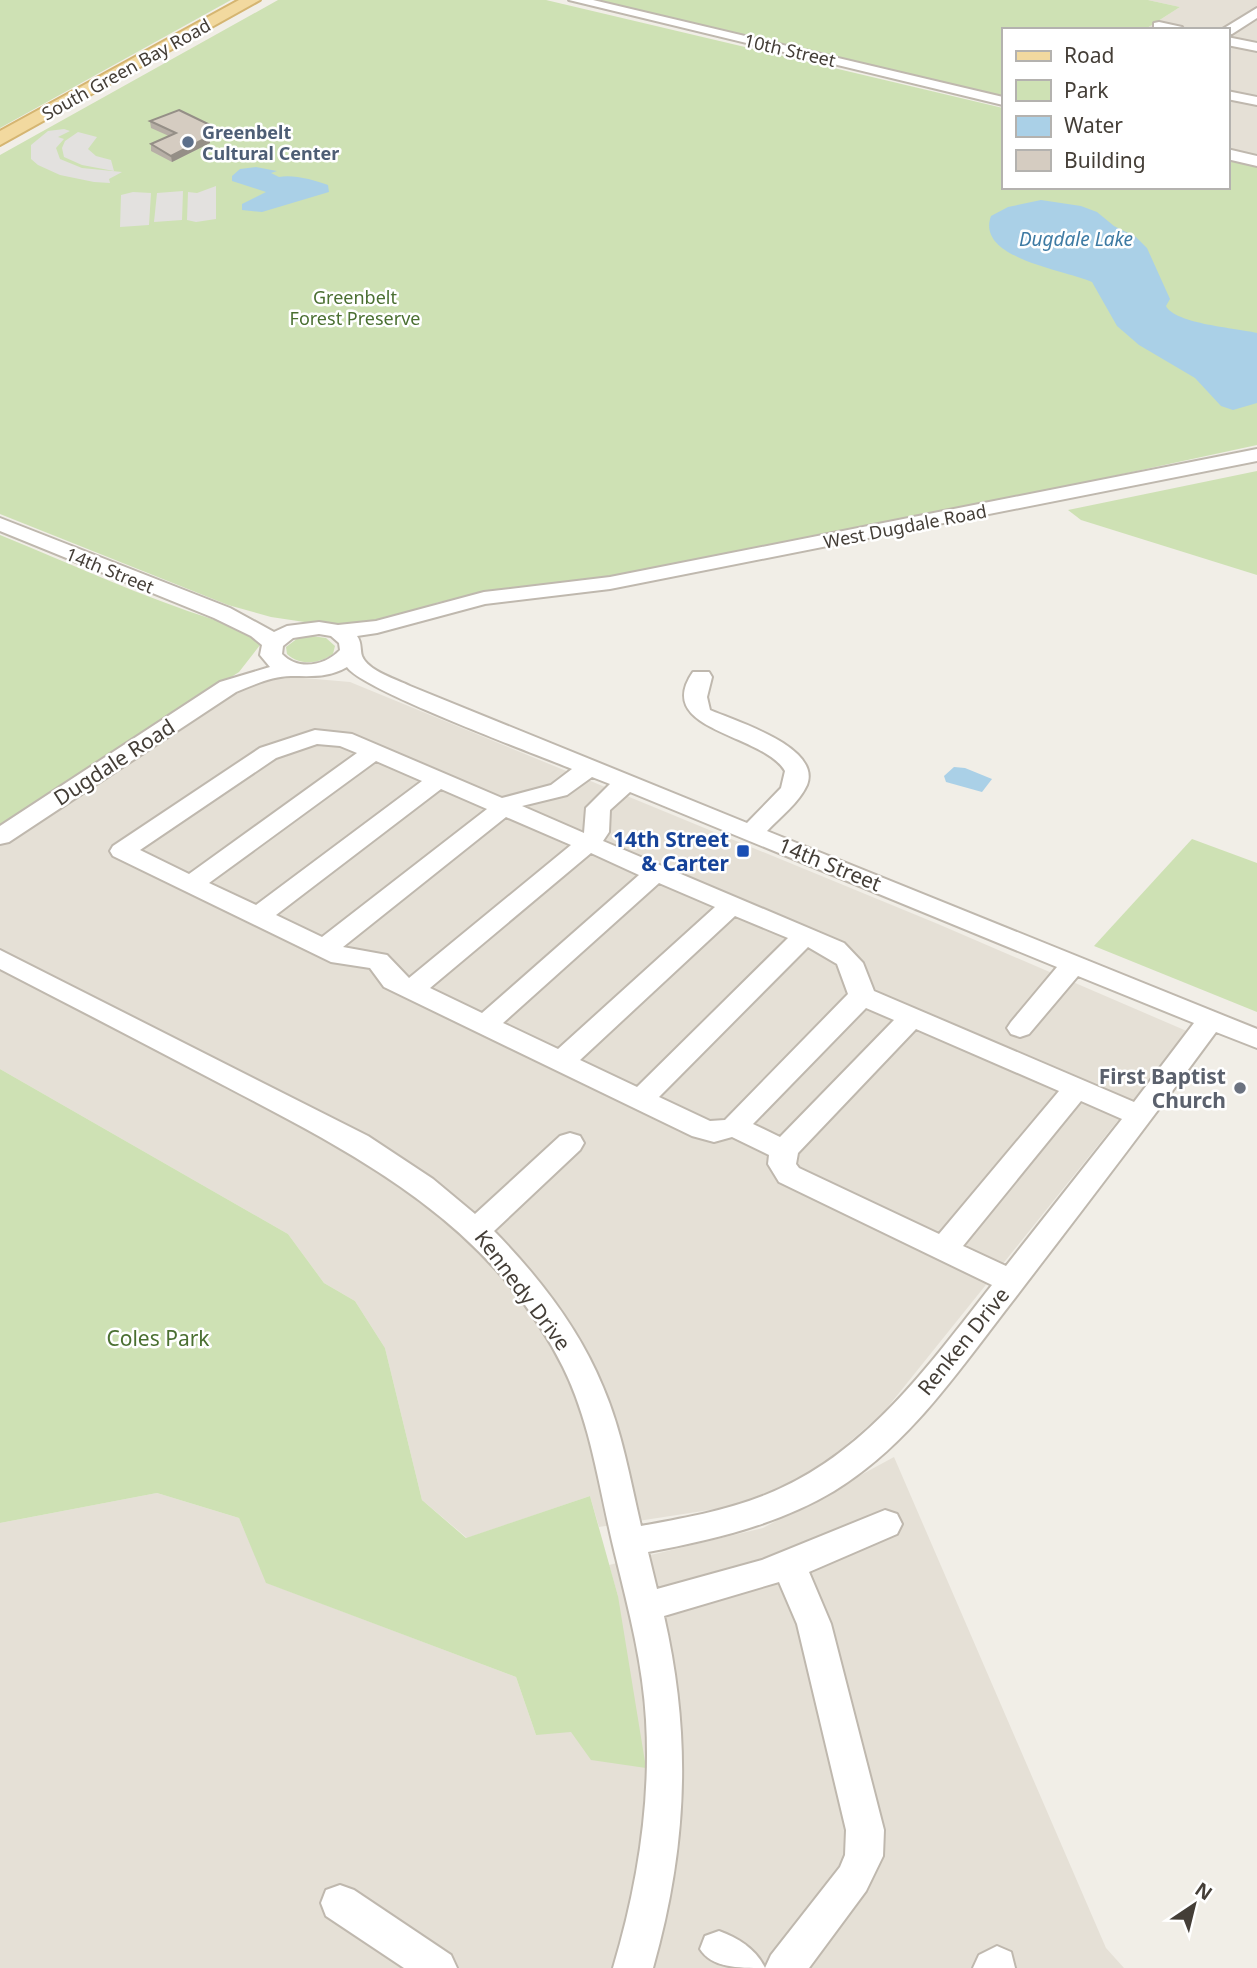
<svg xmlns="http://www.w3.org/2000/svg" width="1257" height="1968" viewBox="0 0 1257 1968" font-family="'Noto Sans',sans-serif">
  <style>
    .residential { fill: #e5e0d6 }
    .green { fill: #cee1b4 }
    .parking { fill: #e3e1df }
    .water { fill: #aad0e7 }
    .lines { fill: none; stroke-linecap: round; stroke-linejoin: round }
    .minor-casing { stroke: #bfb8ae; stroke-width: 4 }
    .major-casing { stroke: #d5b571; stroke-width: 4 }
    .minor { fill: #fff; fill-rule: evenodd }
    .major { fill: #f2d99f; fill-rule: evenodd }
    .wall { fill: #b7afa6 }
    .shaded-wall { fill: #958f87 }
    .building { fill: #d5ccc1; stroke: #958f87; stroke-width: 2 }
    .service-dot { fill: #5c6f8a; stroke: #fff; stroke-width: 2.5 }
    .transit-dot { fill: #1a4fb4; stroke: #fff; stroke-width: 2.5 }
    .worship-dot { fill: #6b7280; stroke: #fff; stroke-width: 2.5 }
    .labels { text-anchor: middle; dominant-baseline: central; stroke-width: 5; stroke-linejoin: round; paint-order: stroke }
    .far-street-label { font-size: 18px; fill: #443e37; stroke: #fff }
    .far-service-label { font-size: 18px; font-weight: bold; fill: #4e5e75; stroke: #fff; text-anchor: start }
    .far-park-label { font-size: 18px; fill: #4a6f31; stroke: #fff }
    .far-water-label { font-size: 19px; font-style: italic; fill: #3d7aa3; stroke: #fff }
    .street-label { font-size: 21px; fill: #443e37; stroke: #fff }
    .transit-label { font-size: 21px; font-weight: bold; fill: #164399; stroke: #fff; text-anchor: end }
    .worship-label { font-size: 21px; font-weight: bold; fill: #5b616d; stroke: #fff; text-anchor: end }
    .park-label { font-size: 21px; fill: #4a6f31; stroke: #fff }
  </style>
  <rect width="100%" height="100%" fill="#f1eee7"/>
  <g class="residential">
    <polygon points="1148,0 1257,0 1257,156 1227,149 1227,30 1144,30 1180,7"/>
    <polygon points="281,676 350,682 938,924 1189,1032 883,1413 819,1468 742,1505 599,1527 590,1496 467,1538 422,1500 385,1348 355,1301 324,1283 288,1234 0,1069 0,846 213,706 253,683"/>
    <polygon points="894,1457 1106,1948 1124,1968 0,1968 0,1523 157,1493 239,1518 267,1583 516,1677 536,1735 618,1596 609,1565 763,1528"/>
  </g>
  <g class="green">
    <polygon points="0,0 231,0 0,128"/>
    <polygon points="278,0 546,0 1003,108 1003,187 1227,187 1227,160 1257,167 1257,445 691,567 439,602 378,624 338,627 271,617 228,605 0,514 0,155"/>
    <polygon points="593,0 1148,0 1180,7 1144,30 1003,30 1003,96"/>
    <polygon points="1257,471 1257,575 1081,520 1068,510"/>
    <path d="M0,535C71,564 142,597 215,620C231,625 254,627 260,645L239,672L0,828Z"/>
    <path d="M312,636L326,638L335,646L333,654C319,664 300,666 287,654L286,647L298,638Z"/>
    <polygon points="1192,839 1257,863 1257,1012 1094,946"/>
    <polygon points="0,1069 288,1234 324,1283 355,1301 385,1348 422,1500 466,1538 590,1496 618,1596 646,1768 591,1760 571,1732 536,1735 516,1677 266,1583 239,1518 157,1493 0,1523"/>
  </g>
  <g class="parking">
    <polygon points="64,129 70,131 58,137 64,139 56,148 60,159 82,168 122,172 109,179 110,183 94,182 60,175 38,165 31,159 31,145 48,131"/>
    <polygon points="78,132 97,137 88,149 96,156 111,160 114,171 82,165 64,157 62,148 65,141"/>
    <polygon points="216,186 216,219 196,222 187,220 188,192 197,193"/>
    <polygon points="183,191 182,220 154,222 157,193"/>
    <polygon points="133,192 151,193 149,225 120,227 121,195"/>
  </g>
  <g class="water">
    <path d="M256,167L277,171L271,173L279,177C292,174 315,180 328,185L329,192L262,212L242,210V204L266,192L232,181V176L240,169Z"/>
    <path d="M1041,200L1081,206L1097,212L1114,226L1136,237L1147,248L1170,299L1166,306C1175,324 1237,328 1257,333V403L1233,410L1221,406L1195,378L1139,345L1117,326L1092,282C1067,270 975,259 991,216L1008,207Z"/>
    <polygon points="954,767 965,768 992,779 982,792 946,782 944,776"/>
  </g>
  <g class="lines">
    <g class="minor-casing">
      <g id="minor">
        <polygon points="569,0 593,0 1003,97 1003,105"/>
        <polygon points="1257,8 1257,18 1232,34 1227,35 1227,30 1221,30"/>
        <polygon points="1159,22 1182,27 1184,30 1154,29 1154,23"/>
        <polygon points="1227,37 1257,43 1257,51 1227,45"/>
        <polygon points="1227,91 1257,97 1257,105 1227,99"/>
        <polygon points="1227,149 1257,156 1257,166 1227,159"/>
        <path d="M1257,449V461L610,589L485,604L377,633L357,636C362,643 360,650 362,656C368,671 396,679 410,686L747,823L781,788L785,771C763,733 652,731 693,672H709L712,677L707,697L710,710C735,721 822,747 807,785C799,803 780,817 767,831L1257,1029V1048L1216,1032C1150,1122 1083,1209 1015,1298C961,1367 910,1445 834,1491C777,1525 712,1540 648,1552L657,1589L762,1560L885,1510L897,1514L902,1524L897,1534L809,1572L831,1624L884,1830L883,1856L866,1891L809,1968H765L771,1955L840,1867L845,1855L846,1830L797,1624L779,1582L664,1616C692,1738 687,1848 653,1968H613C637,1888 651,1804 646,1720C643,1665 629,1611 616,1558C600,1495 592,1425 563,1367C490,1222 359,1156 223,1085C149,1046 74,1007 0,969V950L368,1136L433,1179L475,1214L560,1136L570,1133L580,1136L584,1143L580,1150L494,1231C538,1276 579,1328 603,1387C622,1431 630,1479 641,1526C683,1518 725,1511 765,1495C865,1456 928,1366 992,1285L779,1182L768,1164L769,1155L732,1137L714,1142L692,1136L384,987L370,968L331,962L113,856L110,851L113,846L260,748L315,730L352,734L502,798L551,785L572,769C536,754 362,690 347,667C328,678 311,676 291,676C273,676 253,685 236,692L9,842L0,844V826L220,682L270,667L260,655L262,645L251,636L214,618L0,531V518L230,608L274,632L287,626L319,622L338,625L376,621L484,592L610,577ZM319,634L331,636L339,643L340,650C325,666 298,671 282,654L283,646L293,638ZM317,744L340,746L357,753L189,874L140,850L276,758ZM376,761L422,781L256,905L209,883ZM592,777L610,784L586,808L584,833L522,806L567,795ZM441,789L487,809L322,937L276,915ZM630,792L1057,967L1011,1022L1007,1028L1011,1034L1020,1037L1029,1034L1078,976L1194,1023L1134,1102L874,991L863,963L844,943L603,841L609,832L610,810ZM506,817L571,845L409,978L387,955L343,947ZM591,853L639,875L482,1013L430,988ZM659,883L715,907L558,1049L503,1023ZM735,916L788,938L637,1087L580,1060ZM808,947L837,964L848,994L725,1120L710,1121L659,1097ZM866,1008L894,1020L780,1137L753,1124ZM916,1029L1059,1091L939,1234L799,1168L796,1164L798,1153ZM1081,1101L1122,1119L1006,1266L963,1246Z"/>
        <polygon points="340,1885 354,1890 451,1955 457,1968 404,1968 326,1916 321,1903 326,1890"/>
        <path d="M719,1931C738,1938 756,1949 765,1968C738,1968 712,1968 700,1949L705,1936Z"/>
        <polygon points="997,1946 1011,1952 1015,1968 973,1968 979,1955"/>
      </g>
    </g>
    <g class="major-casing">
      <polygon id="major" points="239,0 260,0 0,145 0,131"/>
    </g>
    <use href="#minor" class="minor"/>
    <use href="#major" class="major"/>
  </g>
  <polygon class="wall" points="150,121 210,125 210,143 172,162 151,151 151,144 169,136 151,128"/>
  <polygon class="shaded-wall" points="210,125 210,143 172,162 171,156"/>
  <polygon class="building" points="179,110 210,125 210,136 171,156 151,144 176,133 150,121"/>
  <circle class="service-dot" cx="188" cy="142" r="7"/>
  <rect class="transit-dot" x="736" y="844" width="14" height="14" rx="3.5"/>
  <circle class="worship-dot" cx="1240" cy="1088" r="7"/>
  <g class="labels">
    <g class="far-street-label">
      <text transform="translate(790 50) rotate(13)">10th Street</text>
      <text transform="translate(126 69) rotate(-29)">South Green Bay Road</text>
      <text transform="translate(905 526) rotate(-11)">West Dugdale Road</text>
      <text transform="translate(110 570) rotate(22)">14th Street</text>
    </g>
    <g class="far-service-label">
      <text x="202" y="132">Greenbelt<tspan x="202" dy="21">Cultural Center</tspan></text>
    </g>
    <g class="far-park-label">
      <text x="355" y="297">Greenbelt<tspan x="355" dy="21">Forest Preserve</tspan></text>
    </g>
    <g class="far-water-label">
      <text x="1076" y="239">Dugdale Lake</text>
    </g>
    <g class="street-label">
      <text transform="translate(114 762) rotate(-33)">Dugdale Road</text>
      <text transform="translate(830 864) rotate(22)">14th Street</text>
      <text transform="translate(523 1290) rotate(53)">Kennedy Drive</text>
      <text transform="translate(963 1341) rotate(-51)">Renken Drive</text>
    </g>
    <g class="transit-label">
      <text x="729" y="839">14th Street<tspan x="729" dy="24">&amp; Carter</tspan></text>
    </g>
    <g class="worship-label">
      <text x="1226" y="1076">First Baptist<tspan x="1226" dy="24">Church</tspan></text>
    </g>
    <g class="park-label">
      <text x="158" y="1338">Coles Park</text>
    </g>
  </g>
  <rect x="1002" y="28" width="228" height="161" fill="#ffffff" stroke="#b4b2af" stroke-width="2"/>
  <rect x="1016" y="51" width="35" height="10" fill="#f2d99f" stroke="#b4b2af" stroke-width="2"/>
  <text x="1064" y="63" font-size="21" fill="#443e37">Road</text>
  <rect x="1016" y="80" width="35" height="21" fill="#cee1b4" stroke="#b4b2af" stroke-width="2"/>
  <text x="1064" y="98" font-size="21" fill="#443e37">Park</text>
  <rect x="1016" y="116" width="35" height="21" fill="#aad0e7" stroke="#b4b2af" stroke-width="2"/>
  <text x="1064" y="133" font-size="21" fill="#443e37">Water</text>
  <rect x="1016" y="150" width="35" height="21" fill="#d5ccc1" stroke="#b4b2af" stroke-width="2"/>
  <text x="1064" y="168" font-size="21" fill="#443e37">Building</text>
  <g transform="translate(1194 1905) rotate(35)" stroke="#ffffff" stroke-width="5" paint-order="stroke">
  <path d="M0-5L12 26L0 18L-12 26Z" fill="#443e37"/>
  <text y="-10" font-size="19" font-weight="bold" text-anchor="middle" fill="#443e37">N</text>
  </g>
</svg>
